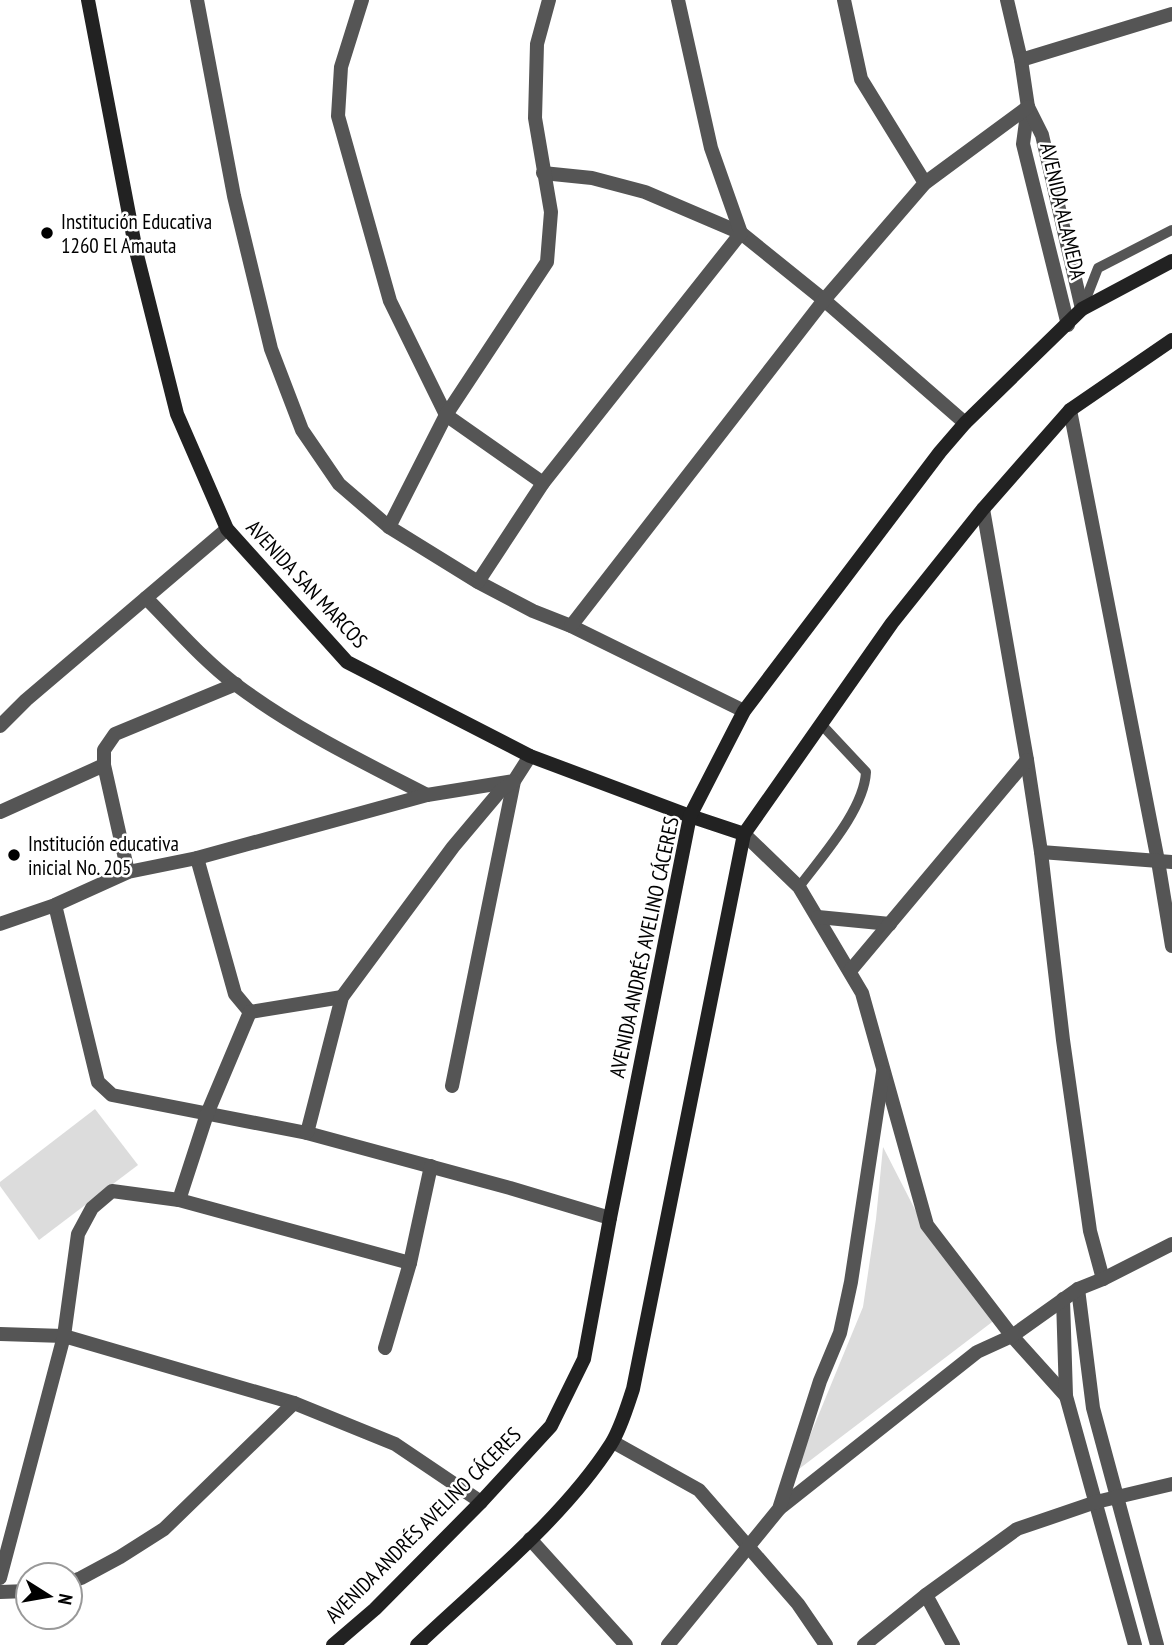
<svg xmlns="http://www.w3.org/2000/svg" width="1172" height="1645" viewBox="0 0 1172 1645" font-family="'PT Sans Narrow',sans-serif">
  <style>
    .green { fill: #dcdcdc }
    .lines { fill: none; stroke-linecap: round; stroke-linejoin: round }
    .lane { stroke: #555; stroke-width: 10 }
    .street { stroke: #555; stroke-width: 14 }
    .secondary { stroke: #222; stroke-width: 14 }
    .poi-dot { fill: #000; stroke: #fff; stroke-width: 2.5 }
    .labels { text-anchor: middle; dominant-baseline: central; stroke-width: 5; stroke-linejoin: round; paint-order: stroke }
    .street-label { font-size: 21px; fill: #000; stroke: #fff }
    .poi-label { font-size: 21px; fill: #000; stroke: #fff; text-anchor: start }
  </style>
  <rect width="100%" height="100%" fill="#fff"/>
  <g class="green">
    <polygon points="95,1109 138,1165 39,1240 0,1186 0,1182"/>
    <polygon points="883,1147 927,1233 1000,1316 795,1472 863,1307 876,1219"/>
  </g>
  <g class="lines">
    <g class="lane">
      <polyline points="1082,309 1098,268 1172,230"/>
      <path d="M799,887C822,856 864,810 866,772L821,724"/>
    </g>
    <g class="street">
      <polyline points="197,0 234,196 271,349 302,430 339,484 389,527 478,582 533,611 571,626 744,711"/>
      <polyline points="362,0 341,67 338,116 390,301 446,415 543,483"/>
      <polyline points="844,0 861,79 925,183"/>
      <polyline points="1007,0 1021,60 1028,107 1023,144 1068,325"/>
      <polyline points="1021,60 1172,14"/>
      <polyline points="1028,107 1042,135 1082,309"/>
      <polyline points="543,173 592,178 645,192 741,233 824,300 965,423"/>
      <polyline points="1070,410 1158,861 1172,946"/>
      <polyline points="983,509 1027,760 1041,852 1063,1040 1090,1231 1103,1279"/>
      <polyline points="389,527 446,415 547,262 551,212 535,118 537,44 549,0"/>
      <polyline points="478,582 543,483 741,233 711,148 678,0"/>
      <path d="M146,598C175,627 202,659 235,684C295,729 361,761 427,795"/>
      <polyline points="571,626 824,300 925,183 1028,107"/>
      <polyline points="0,726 26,700 227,529"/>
      <polyline points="0,812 104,765"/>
      <polyline points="744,834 799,887 862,993 927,1225 1012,1336 1066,1396"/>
      <polyline points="1041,852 1172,862"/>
      <polyline points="197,858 235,994 250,1012"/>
      <polyline points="128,872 104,765 104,750 115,734 236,684"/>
      <polyline points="55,905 98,1082 112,1095 307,1133 510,1188 610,1218"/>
      <polyline points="818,917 890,924"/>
      <polyline points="0,924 55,905 128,872 197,858 427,795 514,781"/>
      <polyline points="850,971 1027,760"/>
      <polyline points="250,1012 342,997"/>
      <polyline points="452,1086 514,781 530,756"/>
      <polyline points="307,1133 342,997 453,847 501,790 513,782"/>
      <polyline points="179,1200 410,1263"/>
      <polyline points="1078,1289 1093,1408 1157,1645"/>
      <polyline points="1063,1299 1066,1396 1135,1645"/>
      <polyline points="0,1334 64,1336 294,1403 395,1444 481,1502"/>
      <polyline points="385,1348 410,1263 431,1166"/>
      <polyline points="613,1442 699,1490 798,1604 826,1645"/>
      <polyline points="780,1508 977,1352 1012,1336 1078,1289 1103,1279 1172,1244"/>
      <polyline points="530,1539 626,1645"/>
      <polyline points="0,1578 64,1336 78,1234 92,1208 112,1191 179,1200 207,1114 250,1012"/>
      <polyline points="70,1582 81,1578 120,1557 164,1529 294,1403"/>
      <polyline points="0,1592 28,1591"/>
      <polyline points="926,1595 953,1645"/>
      <polyline points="668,1645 779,1509 820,1381 840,1333 851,1282 883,1072"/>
      <polyline points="864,1645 926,1595 1017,1529 1096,1502 1172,1484"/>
    </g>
    <g class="secondary">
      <polyline points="88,0 136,251 177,414 227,529 347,662 530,756 690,816 744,834"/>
      <polyline points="333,1645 375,1609 481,1502 551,1426 584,1359 610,1218 690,816 744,711 940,452 965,423 1082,309 1172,261"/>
      <path d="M417,1645C481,1584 563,1519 611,1444C621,1428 627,1407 633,1389L744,834L892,623L983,509L1070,410L1172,340"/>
    </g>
  </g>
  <g class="poi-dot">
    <circle cx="47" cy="233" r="7"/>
    <circle cx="14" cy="855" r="7"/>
  </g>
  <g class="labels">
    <g class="street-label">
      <text transform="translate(1063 211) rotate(77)">AVENIDA ALAMEDA</text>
      <text transform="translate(307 584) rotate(47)">AVENIDA SAN MARCOS</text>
      <text transform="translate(644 947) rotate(-78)">AVENIDA ANDRÉS AVELINO CÁCERES</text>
      <text transform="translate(423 1525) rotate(-45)">AVENIDA ANDRÉS AVELINO CÁCERES</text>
    </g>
    <g class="poi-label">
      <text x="61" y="221">Institución Educativa<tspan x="61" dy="24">1260 El Amauta</tspan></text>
      <text x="28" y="843">Institución educativa<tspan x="28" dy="24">inicial No. 205</tspan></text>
    </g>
  </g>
  <g transform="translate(49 1596) rotate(101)"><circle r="33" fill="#ffffff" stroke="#999999" stroke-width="2"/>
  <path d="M0-5L12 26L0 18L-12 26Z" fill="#000000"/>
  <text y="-10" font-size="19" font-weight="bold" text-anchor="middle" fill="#000000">N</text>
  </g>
</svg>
